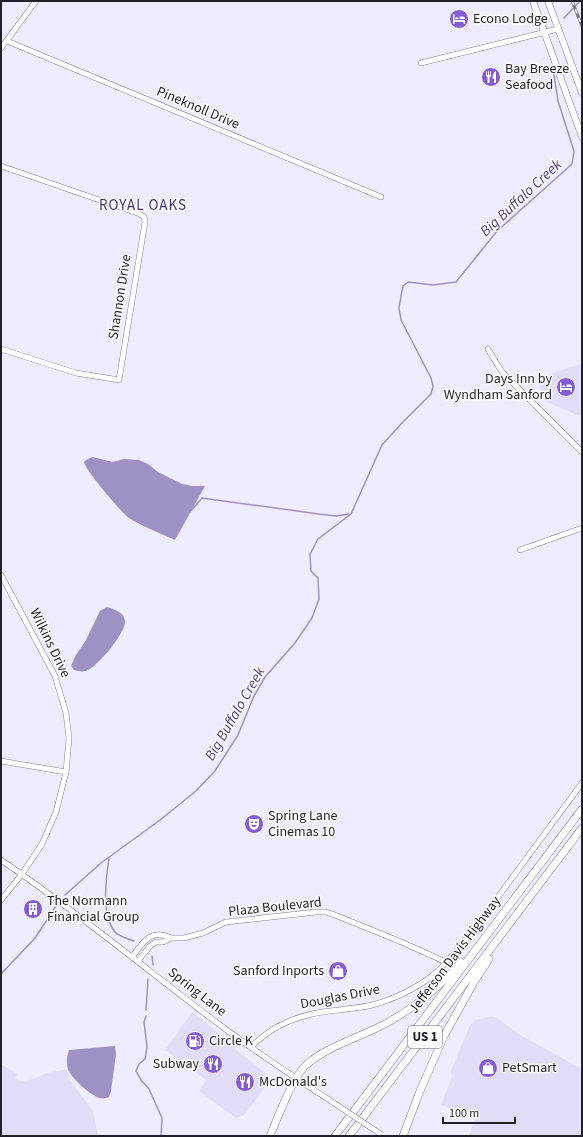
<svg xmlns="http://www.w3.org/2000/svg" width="583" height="1137" viewBox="0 0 583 1137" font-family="'Source Sans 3',sans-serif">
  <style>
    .built { fill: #e2ddf6 }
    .water { fill: #9e92c5 }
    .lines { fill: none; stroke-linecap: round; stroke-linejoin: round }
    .stream { stroke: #9e92c5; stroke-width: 1.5 }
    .minor-casing { stroke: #858096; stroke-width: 6 }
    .major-casing { stroke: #858096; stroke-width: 7 }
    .highway-casing { stroke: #858096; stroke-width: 8 }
    .minor { stroke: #fff; stroke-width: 5 }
    .major { stroke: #fff; stroke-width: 6 }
    .highway { stroke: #fff; stroke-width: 7 }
    .rail-casing { stroke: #7b7985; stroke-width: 3 }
    .rail { stroke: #fcfcfc; stroke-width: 1.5; stroke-dasharray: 4.5; stroke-linecap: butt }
    .minor-bridge-casing { stroke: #858096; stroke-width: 6; stroke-linecap: butt }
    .minor-bridge { stroke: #fff; stroke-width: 5 }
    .labels { text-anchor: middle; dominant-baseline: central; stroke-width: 3; stroke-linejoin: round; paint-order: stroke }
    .shield { fill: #fcfcfc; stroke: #636167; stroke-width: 1 }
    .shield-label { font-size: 13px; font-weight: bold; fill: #211f27 }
    .poi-label { font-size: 14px; fill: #211f27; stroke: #fcfcfc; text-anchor: start }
    .street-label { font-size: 14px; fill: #211f27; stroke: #fcfcfc }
    .water-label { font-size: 15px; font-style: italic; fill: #523e7f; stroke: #fcfcfc }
    .neighbourhood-label { font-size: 15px; letter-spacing: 1px; fill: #44326e; stroke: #fcfcfc }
  </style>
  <rect width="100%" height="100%" fill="#f0ecff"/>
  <g class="built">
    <polygon points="582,363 582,417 549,403 543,398 539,385 542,377"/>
    <polygon points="192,1012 226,1039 233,1047 268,1075 269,1083 243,1116 236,1118 199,1091 206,1080 165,1050"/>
    <polygon points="492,1016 497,1018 519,1034 582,1069 582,1136 469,1136 475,1118 441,1105 452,1077 451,1071 470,1025 475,1020"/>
    <polygon points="1,1064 17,1074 15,1079 25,1082 47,1073 67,1069 70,1080 93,1111 98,1136 1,1136"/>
  </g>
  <g class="water">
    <path d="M92,457L113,462L124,459L139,460L148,464L158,472L182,484L192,486H205L175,540C160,533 143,527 129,518C121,512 86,471 84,462L86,460Z"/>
    <path d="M107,607C114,609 124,612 125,621C126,633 97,667 86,671C82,672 77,671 74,670L71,666L76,655L86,640L100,611Z"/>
    <path d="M115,1046L116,1054L111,1091L109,1097C107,1098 104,1099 100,1098C91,1096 71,1078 68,1069C66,1062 67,1056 69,1050Z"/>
  </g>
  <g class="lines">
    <g class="stream">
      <polyline points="564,18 580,1"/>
      <polyline points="188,511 190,512 202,498 319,514 336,516 349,514"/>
      <path d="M109,858C106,878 101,915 115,932C118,936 129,939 134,941"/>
      <polyline points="65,895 101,863 160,820 196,791 215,771 238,735 254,696 265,677 295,643 312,618 319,599 318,578 311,571 310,554 318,539 351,514 382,445 401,424 431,394 433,386 431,378 401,320 399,308 401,296 403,286 408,282 433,285 456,282 497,231 572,164 574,151 558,101 553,68"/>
      <polyline points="152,956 153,965"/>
      <polyline points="1,974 35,938 56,906"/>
      <polyline points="146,1010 148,979"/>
      <polyline points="146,1016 144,1022 147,1047 145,1059 139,1064 136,1071 141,1080 149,1089 162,1118 161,1136"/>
    </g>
    <g class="minor-casing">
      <g id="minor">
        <polyline points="7,41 381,197"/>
        <polyline points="1,48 36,1"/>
        <polyline points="421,63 558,29"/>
        <polyline points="1,166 140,214 144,217 145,222 119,380 76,373 1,349"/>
        <polyline points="488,349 502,372 582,452"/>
        <polyline points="520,550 582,528"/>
        <polyline points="1,575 55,676 66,713 69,738 66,772 56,812 42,844 22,874 1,900"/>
        <polyline points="1,761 66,772"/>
        <path d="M1,860C78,912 149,972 224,1028C260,1055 297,1079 334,1103"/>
        <path d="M132,957C143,942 151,928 171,938"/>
        <polyline points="138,961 150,946 156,942 163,942 171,938 184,938 203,933 226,922 316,912 326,912 335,915 399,941 446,962"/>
        <path d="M251,1047C276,1022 304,1013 339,1010C349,1008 361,1008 372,1005C392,1000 415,989 432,976C448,963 460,946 473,931L582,783"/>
      </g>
    </g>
    <g class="major-casing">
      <g id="major">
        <polyline points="533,1 582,137"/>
        <polyline points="548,1 582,93"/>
      </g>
    </g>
    <g class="highway-casing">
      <g id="highway">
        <path d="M270,1136C278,1117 292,1079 305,1066C327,1046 358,1038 383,1025C413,1009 439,988 461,962"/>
        <polyline points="335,1136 582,809"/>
        <polyline points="349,1136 582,828"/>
        <polyline points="403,1136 420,1091 444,1036 474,982 489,959"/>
      </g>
    </g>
    <use href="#minor" class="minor"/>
    <use href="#major" class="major"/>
    <use href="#highway" class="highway"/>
    <g class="rail-casing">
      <polyline id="rail" points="572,1 582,26"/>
    </g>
    <use href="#rail" class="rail"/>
    <g class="minor-bridge-casing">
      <polyline id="minor-bridge" points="334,1103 382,1135"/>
    </g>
    <use href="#minor-bridge" class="minor-bridge"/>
  </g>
  <defs>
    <g id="hotel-disc" transform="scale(1)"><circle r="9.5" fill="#835bd5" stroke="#fcfcfc"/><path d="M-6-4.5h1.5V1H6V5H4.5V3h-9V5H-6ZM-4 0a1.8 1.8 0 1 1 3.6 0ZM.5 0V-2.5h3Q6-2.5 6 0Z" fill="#fff"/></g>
    <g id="restaurant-disc" transform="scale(1)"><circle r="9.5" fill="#835bd5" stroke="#fcfcfc"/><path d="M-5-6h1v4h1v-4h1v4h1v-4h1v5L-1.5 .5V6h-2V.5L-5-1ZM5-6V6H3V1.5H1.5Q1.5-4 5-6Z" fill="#fff"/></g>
    <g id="theatre-disc" transform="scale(1)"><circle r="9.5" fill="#835bd5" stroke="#fcfcfc"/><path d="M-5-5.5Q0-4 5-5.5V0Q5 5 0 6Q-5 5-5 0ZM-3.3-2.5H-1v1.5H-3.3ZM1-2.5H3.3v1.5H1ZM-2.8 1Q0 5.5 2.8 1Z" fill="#fff"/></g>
    <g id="building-disc" transform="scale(1)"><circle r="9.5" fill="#835bd5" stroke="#fcfcfc"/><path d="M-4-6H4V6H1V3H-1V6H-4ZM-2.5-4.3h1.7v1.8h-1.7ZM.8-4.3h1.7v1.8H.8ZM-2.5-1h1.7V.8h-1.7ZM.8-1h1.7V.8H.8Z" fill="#fff"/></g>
    <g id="shop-disc" transform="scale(1)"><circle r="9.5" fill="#835bd5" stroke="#fcfcfc"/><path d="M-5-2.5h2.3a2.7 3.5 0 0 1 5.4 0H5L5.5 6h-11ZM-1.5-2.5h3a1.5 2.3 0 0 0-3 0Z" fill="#fff"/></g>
    <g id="fuel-disc" transform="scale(1)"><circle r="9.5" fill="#835bd5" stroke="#fcfcfc"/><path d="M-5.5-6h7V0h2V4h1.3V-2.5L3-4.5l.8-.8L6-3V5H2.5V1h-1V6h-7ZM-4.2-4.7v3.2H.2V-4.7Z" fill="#fff"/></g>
  </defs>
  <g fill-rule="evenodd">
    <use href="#hotel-disc" x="459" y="19"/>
    <use href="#restaurant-disc" x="491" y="77"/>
    <use href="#hotel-disc" x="566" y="387"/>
    <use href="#theatre-disc" x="254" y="824"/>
    <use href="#building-disc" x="33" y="909"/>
    <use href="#shop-disc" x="338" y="971"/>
    <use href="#fuel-disc" x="195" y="1041"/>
    <use href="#restaurant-disc" x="213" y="1064"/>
    <use href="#shop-disc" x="488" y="1068"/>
    <use href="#restaurant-disc" x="245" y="1082"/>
  </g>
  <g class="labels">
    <rect class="shield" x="408" y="1026" width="34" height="22" rx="3"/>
    <g class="shield-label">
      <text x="425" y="1037">US 1</text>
    </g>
    <g class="poi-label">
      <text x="473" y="19">Econo Lodge</text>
      <text x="505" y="69">Bay Breeze<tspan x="505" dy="16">Seafood</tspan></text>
      <text x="552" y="379" text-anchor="end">Days Inn by<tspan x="552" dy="16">Wyndham Sanford</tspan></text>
      <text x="268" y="816">Spring Lane<tspan x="268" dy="16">Cinemas 10</tspan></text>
      <text x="47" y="901">The Normann<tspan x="47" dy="16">Financial Group</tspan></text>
      <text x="324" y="971" text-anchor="end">Sanford Inports</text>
      <text x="209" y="1041">Circle K</text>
      <text x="199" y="1064" text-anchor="end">Subway</text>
      <text x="502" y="1068">PetSmart</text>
      <text x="259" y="1082">McDonald's</text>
    </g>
    <g class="street-label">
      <text transform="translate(198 108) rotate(23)">Pineknoll Drive</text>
      <text transform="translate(120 297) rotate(-81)">Shannon Drive</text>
      <text transform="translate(50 643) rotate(64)">Wilkins Drive</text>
      <text transform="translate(275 907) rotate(-6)">Plaza Boulevard</text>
      <text transform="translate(455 955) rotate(-53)">Jefferson Davis Highway</text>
      <text transform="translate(197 992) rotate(38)">Spring Lane</text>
      <text transform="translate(340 997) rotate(-11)">Douglas Drive</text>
    </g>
    <g class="water-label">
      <text transform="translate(521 198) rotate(-43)">Big Buffalo Creek</text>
      <text transform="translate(235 714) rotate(-60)">Big Buffalo Creek</text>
    </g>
    <g class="neighbourhood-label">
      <text x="143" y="205">ROYAL OAKS</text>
    </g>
  </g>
  <rect width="583" height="1137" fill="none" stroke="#211f27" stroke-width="4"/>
  <path d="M443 1117v6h72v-6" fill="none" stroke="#211f27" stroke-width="2"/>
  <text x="449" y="1117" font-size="12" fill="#211f27" stroke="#fcfcfc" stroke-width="3" paint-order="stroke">100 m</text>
</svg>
